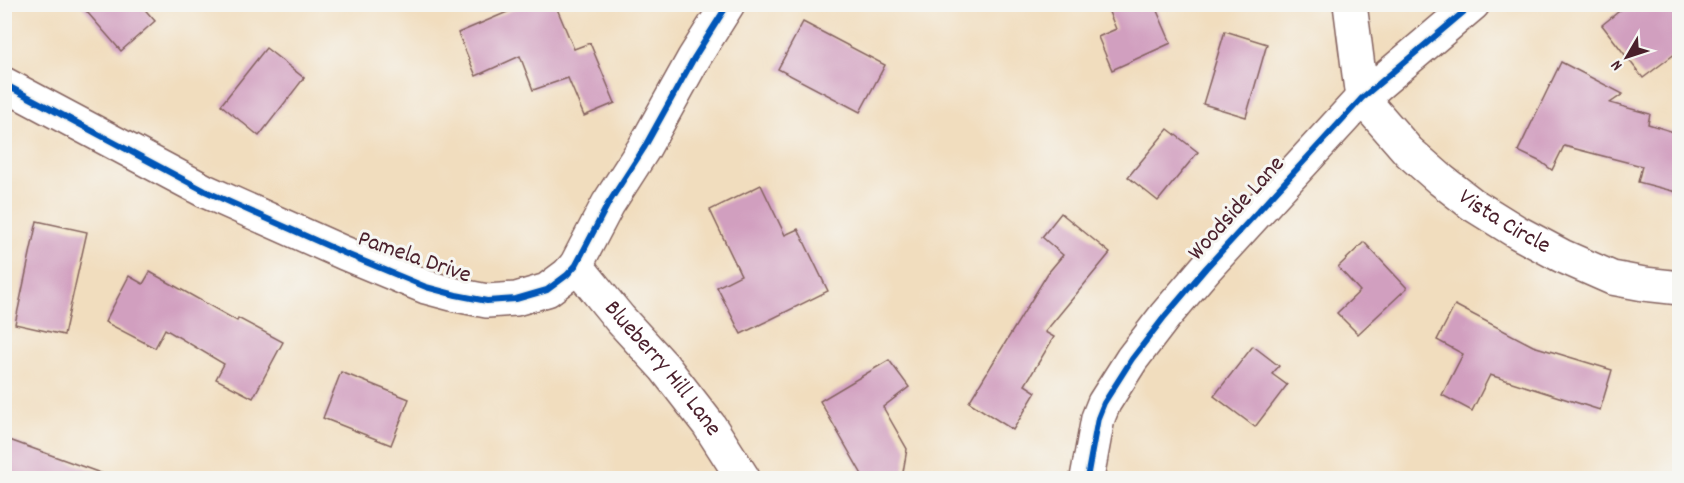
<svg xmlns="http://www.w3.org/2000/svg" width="1684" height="483" viewBox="0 0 1684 483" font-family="Dekko,sans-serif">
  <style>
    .building { fill: #d19fbf }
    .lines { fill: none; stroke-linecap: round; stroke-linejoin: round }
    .street-casing { stroke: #84625e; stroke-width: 36 }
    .street { stroke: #fff; stroke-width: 33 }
    .cycleway-casing { stroke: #f6f6f2; stroke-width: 10 }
    .cycleway { stroke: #0057b8; stroke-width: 6 }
    .labels { text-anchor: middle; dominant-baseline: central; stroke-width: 6; stroke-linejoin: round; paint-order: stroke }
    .street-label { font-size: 24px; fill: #4a1f2b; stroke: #f6f6f2 }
  </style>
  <rect width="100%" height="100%" fill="#f6f6f2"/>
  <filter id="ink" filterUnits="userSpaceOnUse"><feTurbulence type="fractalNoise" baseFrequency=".0167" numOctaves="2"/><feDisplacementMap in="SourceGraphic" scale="12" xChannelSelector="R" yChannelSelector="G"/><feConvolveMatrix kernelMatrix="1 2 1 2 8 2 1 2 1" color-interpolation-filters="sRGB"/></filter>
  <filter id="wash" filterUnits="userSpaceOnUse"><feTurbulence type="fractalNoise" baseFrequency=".008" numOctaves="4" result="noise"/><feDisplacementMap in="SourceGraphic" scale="24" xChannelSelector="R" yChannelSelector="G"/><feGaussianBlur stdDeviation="1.35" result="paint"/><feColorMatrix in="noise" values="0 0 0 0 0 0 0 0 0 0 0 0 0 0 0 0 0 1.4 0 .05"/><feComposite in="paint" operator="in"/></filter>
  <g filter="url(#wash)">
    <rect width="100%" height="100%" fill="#f1ddbe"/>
    <g id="blocks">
      <g class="building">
        <polygon points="80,4 140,4 155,21 121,51"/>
        <polygon points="526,4 555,4 574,49 590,43 615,103 584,116 568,78 533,90 520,56 476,76 458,33"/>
        <polygon points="1126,4 1154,4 1171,43 1112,70 1098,37 1116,29 1109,12"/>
        <polygon points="1628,4 1680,4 1680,50 1643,78 1602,25"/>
        <polygon points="803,22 885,65 860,112 778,69"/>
        <polygon points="1225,31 1267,44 1246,117 1203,104"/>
        <polygon points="266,48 304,78 259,136 221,105"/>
        <polygon points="1561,62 1623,94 1610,103 1650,114 1648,124 1680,134 1680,193 1638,182 1642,166 1564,146 1552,170 1541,162 1518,151"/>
        <polygon points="1168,129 1198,152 1158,201 1128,177"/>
        <polygon points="761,185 785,235 798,229 828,291 741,334 717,287 741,275 710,210"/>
        <polygon points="1061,213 1110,253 1045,332 1054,337 1025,385 1036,392 1013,430 969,402 1048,273 1063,255 1042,237"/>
        <polygon points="37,221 87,232 64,335 15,324"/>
        <polygon points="1364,242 1407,288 1358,334 1337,313 1360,291 1338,267"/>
        <polygon points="150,272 237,321 238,318 283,342 253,398 216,379 224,364 165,329 155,348 105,322 129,276 143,284"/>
        <polygon points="1455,305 1533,346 1612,370 1600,410 1490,375 1472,411 1442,395 1463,354 1437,340"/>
        <polygon points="1253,346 1279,366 1272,374 1287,385 1255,427 1214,396"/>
        <polygon points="889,360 909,387 883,407 907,449 902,478 864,478 820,401"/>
        <polygon points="341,372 409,399 391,445 323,418"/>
        <polygon points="4,438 106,475 105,478 4,478"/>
      </g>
    </g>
  </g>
  <g filter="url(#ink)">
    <use href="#blocks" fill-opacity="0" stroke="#84625e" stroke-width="1.5"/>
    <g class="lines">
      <g class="street-casing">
        <g id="street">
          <path id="s1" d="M1350,4L1362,98L1409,152L1441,180L1472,204L1517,232L1562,256L1612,278L1644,284L1680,288"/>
          <polyline points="4,84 205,191 344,253 426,287 456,295 487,301 516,299 547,290 567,275 576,265 608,204 644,148 694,58 728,4"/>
          <path id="s2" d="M576,265L620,319L664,367L709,425L743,478"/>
          <polyline points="1087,478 1098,418 1104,403 1132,359 1165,316 1206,268 1362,98 1473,4"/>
        </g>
      </g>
      <use href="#street" class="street"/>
      <g class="cycleway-casing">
        <g id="cycleway">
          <polyline points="4,84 205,191 344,253 426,287 456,295 487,301 516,299 547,290 567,275 576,265 608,204 644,148 694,58 728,4"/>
          <polyline points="1087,478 1098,418 1104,403 1132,359 1165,316 1206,268 1362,98 1473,4"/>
        </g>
      </g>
      <use href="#cycleway" class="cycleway"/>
    </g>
  </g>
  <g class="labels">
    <g class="street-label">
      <text transform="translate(1237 209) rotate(-48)">Woodside Lane</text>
      <text stroke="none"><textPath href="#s1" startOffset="285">Vista Circle</textPath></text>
      <text transform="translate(414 258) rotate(19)">Pamela Drive</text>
      <text stroke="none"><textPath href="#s2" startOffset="135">Blueberry Hill Lane</textPath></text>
    </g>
  </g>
  <rect width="1684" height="483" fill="none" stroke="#f6f6f2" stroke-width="24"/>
  <g transform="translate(1627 57) rotate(231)" stroke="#f6f6f2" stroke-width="4.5" paint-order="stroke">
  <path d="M0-4.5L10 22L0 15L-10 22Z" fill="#4a1f2b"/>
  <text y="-9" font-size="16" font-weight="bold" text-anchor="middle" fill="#4a1f2b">N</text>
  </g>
</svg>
